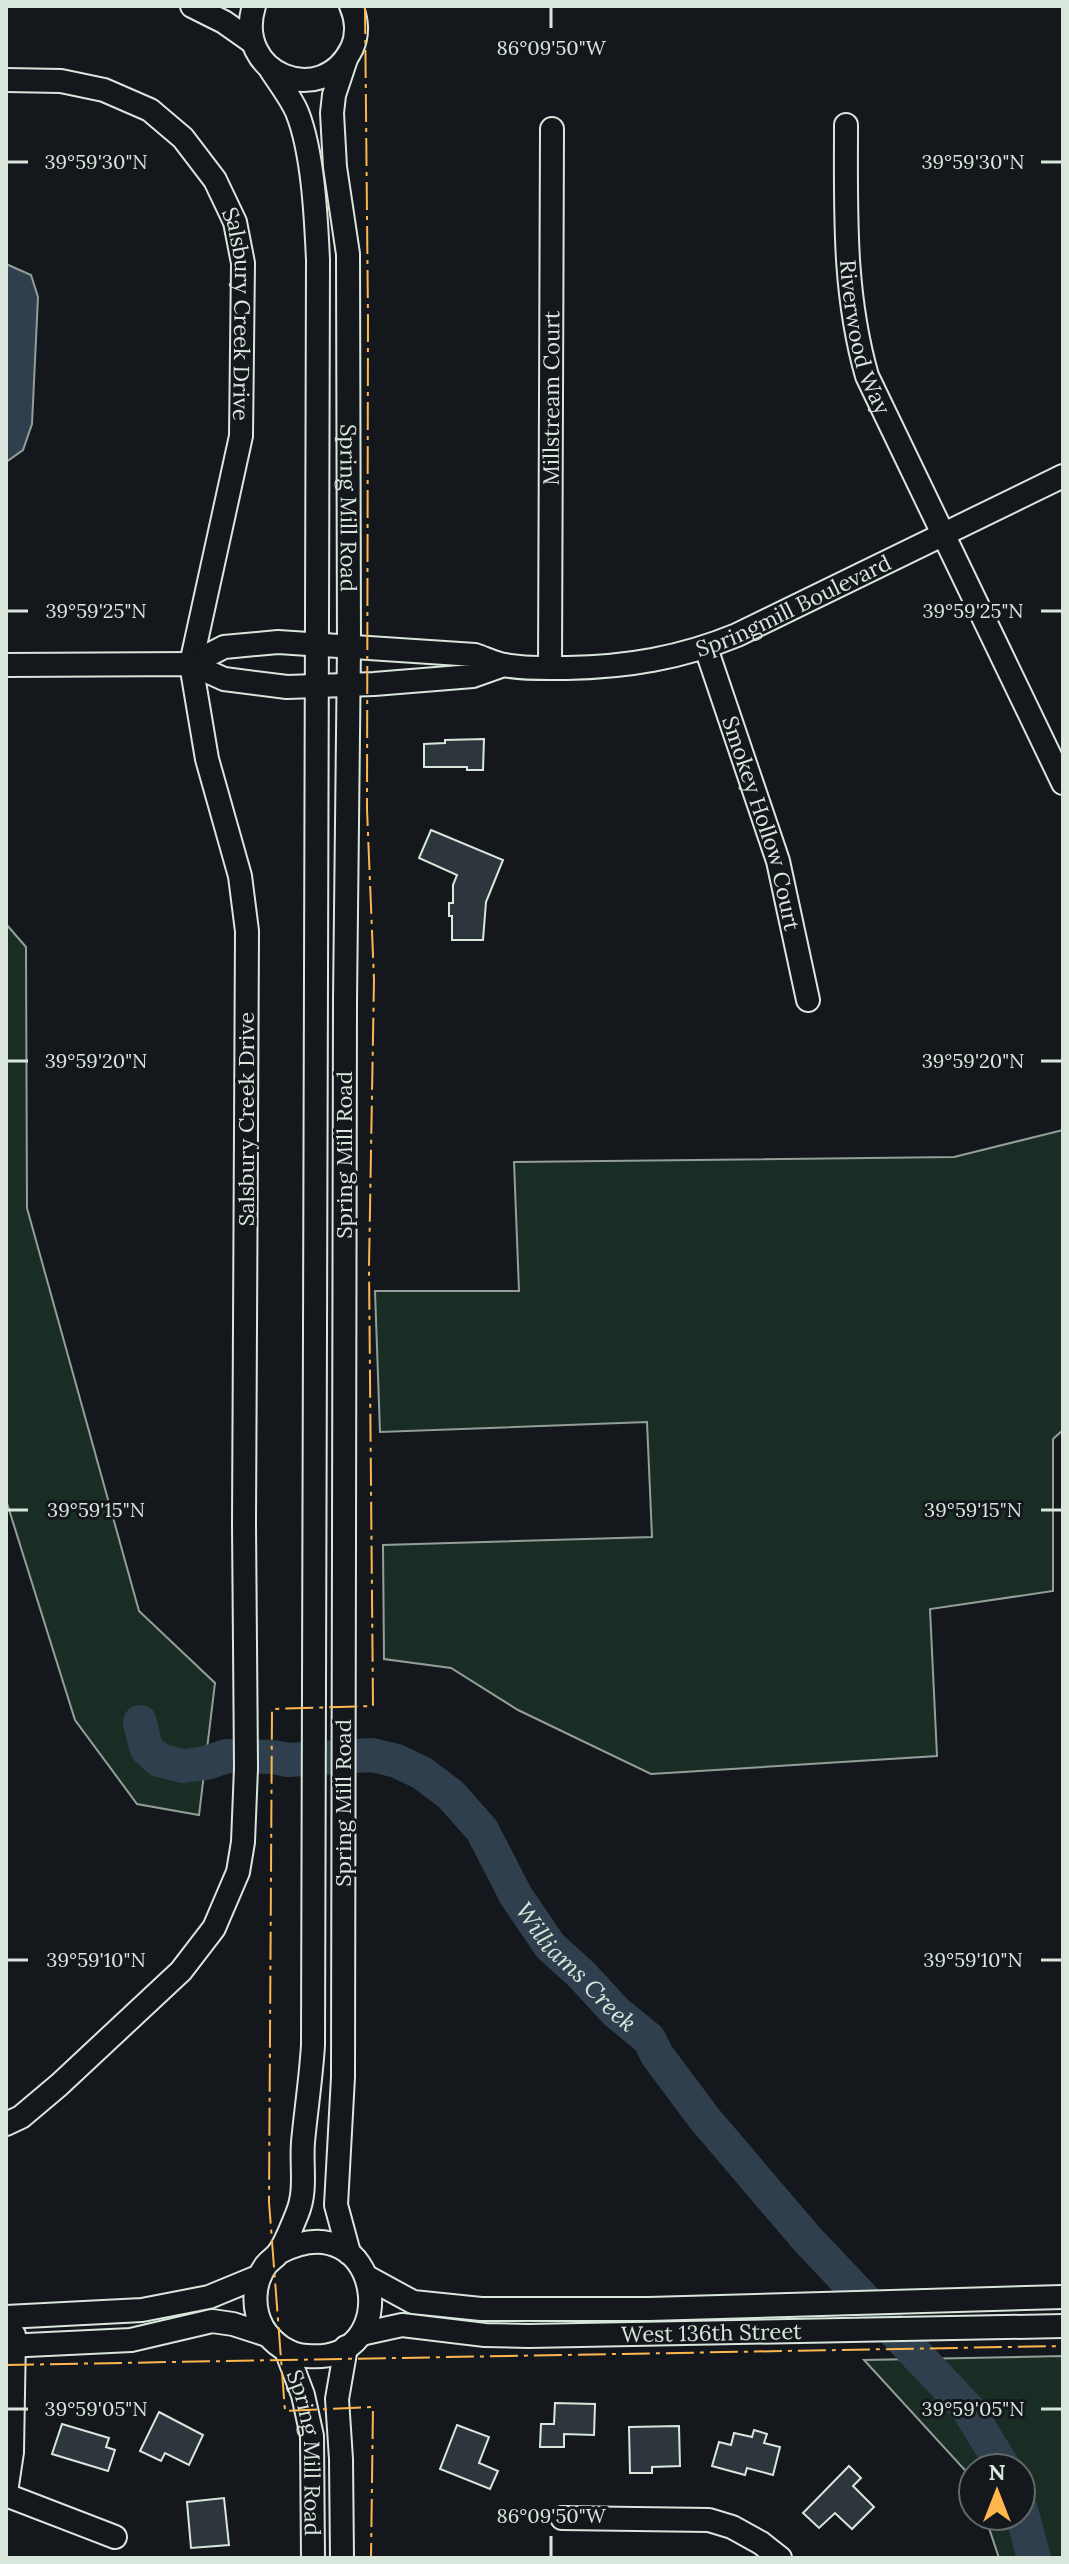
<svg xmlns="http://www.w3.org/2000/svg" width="1069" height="2564" viewBox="0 0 1069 2564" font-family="Lora,serif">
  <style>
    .green { fill: #1a2d24; stroke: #939e99; stroke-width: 2 }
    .water { fill: #2f3f4d; stroke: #939e99; stroke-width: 2 }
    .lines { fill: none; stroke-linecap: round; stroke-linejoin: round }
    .river { stroke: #2f3f4d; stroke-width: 34 }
    .building { fill: #2c363c; stroke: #d8e6dc; stroke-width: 2 }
    .minor-casing { stroke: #d8e6dc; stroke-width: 26 }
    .minor { stroke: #14181c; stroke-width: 22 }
    .power { stroke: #ffb74d; stroke-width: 2; stroke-dasharray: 28 6 4 6; stroke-linecap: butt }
    .ticks { fill: none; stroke: #d8e6dc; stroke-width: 3 }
    .labels { text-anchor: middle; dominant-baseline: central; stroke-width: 6; stroke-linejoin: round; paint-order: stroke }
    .street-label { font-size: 22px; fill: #d8e6dc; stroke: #14181c }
    .water-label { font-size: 24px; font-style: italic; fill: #d8e6dc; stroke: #14181c }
    .ticks-label { font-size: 20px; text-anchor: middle; fill: #d8e6dc; stroke: #14181c; stroke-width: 6; stroke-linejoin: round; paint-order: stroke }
  </style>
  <rect width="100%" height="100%" fill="#14181c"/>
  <g class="green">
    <polygon points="6,924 26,947 27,1208 139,1611 215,1683 199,1815 137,1804 75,1720 6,1500"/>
    <polygon points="1063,1130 1063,1430 1053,1439 1053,1591 930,1609 937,1756 651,1774 518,1710 451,1668 384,1659 383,1545 652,1537 647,1422 380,1432 375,1291 519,1291 514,1162 954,1157"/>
    <polygon points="1063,2356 1063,2558 999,2558 985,2516 1021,2516 1021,2468 973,2468 973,2479 864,2360"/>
  </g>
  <polygon class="water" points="6,264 31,275 38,297 32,424 23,450 6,462"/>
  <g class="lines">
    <g class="river">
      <path id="s1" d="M140,1722L146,1748L159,1760L183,1766L206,1763L227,1756L273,1757L288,1760L372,1755L397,1761L422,1773L451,1795L482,1830L516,1896L550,1946L582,1975L616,2012L649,2039L657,2055L704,2118L807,2239L968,2409L1004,2468"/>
      <polyline points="1021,2510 1034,2558"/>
    </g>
  </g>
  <g class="building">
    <polygon points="484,739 483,770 467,770 467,767 424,767 424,744 445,743 445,740"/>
    <polygon points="431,830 503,860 486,902 483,940 452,940 452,916 449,916 449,903 453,903 453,885 457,875 419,858"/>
    <polygon points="555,2403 595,2404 594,2435 564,2434 564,2447 540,2447 541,2424 554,2424"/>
    <polygon points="159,2412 203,2435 189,2465 165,2453 161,2461 140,2451"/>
    <polygon points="62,2424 109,2438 106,2447 115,2450 108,2471 52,2454"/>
    <polygon points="457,2425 489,2437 479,2463 498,2471 490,2489 440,2469"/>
    <polygon points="679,2426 680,2466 652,2467 652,2473 630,2473 629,2427"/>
    <polygon points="754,2430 767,2434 764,2443 780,2447 773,2475 747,2468 745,2475 712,2466 719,2442 731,2445 734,2433 752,2437"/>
    <polygon points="849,2466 861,2478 853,2486 874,2507 852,2529 835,2513 819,2528 803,2513"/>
    <polygon points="224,2498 229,2545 191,2548 187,2502"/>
  </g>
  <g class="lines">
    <g class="minor-casing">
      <g id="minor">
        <polyline points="192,6 224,22 251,41"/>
        <path d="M254,6C233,74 322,110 352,48C358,35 357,19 351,6"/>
        <path id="s2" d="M346,59L334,95L332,113L335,167L348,254L349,646L345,1001L343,2077L336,2205L349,2253"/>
        <path d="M271,70C280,84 291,98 297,112C313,152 316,216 318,260L313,2045C311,2078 306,2110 303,2142C301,2166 307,2191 297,2214C293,2224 285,2244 279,2252C276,2257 270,2260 266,2265C253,2283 252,2309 263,2328C273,2344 289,2355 307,2356C407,2365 381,2200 280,2252"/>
        <path id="s3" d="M6,80L61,81L104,90L150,110L183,138L215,180L235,222L243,263L241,436L191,664L207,759L240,876L247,931L244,1524L246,1768L243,1842L238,1872L214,1928L181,1971L59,2085L21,2117L6,2124"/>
        <path id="s4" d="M846,125C846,211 843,292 867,376L1063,783"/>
        <path id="s5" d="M706,648L778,861L808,1000"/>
        <path id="s6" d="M191,664L224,647L278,642L475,655C484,658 494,663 504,665C523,669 547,668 567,668C627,667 681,658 737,635L1063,476"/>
        <polyline points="6,665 191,664 224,679 287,687 374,684 473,676 504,665"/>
        <path id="s7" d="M550,668L552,129"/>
        <polyline points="367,2277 413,2302 481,2309 649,2309 1063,2297"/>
        <polyline points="6,2317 142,2310 209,2297 260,2276"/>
        <path id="s8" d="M361,2334L402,2325L485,2335L528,2336L1063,2326"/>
        <polyline points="6,2346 131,2340 212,2321 233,2324 267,2335"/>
        <path id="s9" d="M286,2350L303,2395L312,2436L313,2558"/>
        <polyline points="6,2492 12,2452 14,2335"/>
        <polyline points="6,2495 115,2537"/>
        <polyline points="562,2518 709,2520 732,2527 761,2543 780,2558"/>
        <polyline points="342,2558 341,2459 337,2399 346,2347"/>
      </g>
    </g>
    <use href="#minor" class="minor"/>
    <g class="power">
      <polyline points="365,6 368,319 367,809 374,980 369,1267 373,1706 272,1709 269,2202 285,2411 373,2407 371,2558"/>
      <polyline points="6,2365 1063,2346"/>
    </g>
  </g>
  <path class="ticks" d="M551,8V28M8,162H28M1041,162H1061M8,611H28M1041,611H1061M8,1061H28M1041,1061H1061M8,1510H28M1041,1510H1061M8,1960H28M1041,1960H1061M8,2409H28M1041,2409H1061M551,2536V2556"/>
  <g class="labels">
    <g class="street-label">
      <text stroke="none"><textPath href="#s3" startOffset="384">Salsbury Creek Drive</textPath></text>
      <text stroke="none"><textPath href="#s4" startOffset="214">Riverwood Way</textPath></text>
      <text stroke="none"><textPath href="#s7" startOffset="270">Millstream Court</textPath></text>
      <text stroke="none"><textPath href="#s2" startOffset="452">Spring Mill Road</textPath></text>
      <text stroke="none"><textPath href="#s6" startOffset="620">Springmill Boulevard</textPath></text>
      <text stroke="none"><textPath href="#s5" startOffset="184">Smokey Hollow Court</textPath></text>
      <text transform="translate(246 1119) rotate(-90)">Salsbury Creek Drive</text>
      <text transform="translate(344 1155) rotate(-90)">Spring Mill Road</text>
      <text transform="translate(343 1803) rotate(-90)">Spring Mill Road</text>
      <text stroke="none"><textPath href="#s8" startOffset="352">West 136th Street</textPath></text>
      <text stroke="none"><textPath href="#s9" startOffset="106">Spring Mill Road</textPath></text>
    </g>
    <g class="water-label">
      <text stroke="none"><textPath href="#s1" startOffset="564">Williams Creek</textPath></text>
    </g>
  </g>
  <g class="ticks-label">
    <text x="551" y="55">86°09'50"W</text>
    <text x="96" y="169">39°59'30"N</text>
    <text x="973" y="169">39°59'30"N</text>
    <text x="96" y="618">39°59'25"N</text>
    <text x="973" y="618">39°59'25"N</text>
    <text x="96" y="1068">39°59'20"N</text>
    <text x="973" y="1068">39°59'20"N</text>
    <text x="96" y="1517">39°59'15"N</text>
    <text x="973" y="1517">39°59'15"N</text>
    <text x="96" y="1967">39°59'10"N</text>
    <text x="973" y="1967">39°59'10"N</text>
    <text x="96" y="2416">39°59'05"N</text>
    <text x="973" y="2416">39°59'05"N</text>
    <text x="551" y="2523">86°09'50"W</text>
  </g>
  <rect width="1069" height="2564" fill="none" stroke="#d8e6dc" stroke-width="16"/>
  <g transform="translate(997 2492)"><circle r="38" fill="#14181c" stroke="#626a69" stroke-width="2"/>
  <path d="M0-6L14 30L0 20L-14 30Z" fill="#ffb74d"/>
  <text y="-12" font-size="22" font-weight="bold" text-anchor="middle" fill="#d8e6dc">N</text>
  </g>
</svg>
